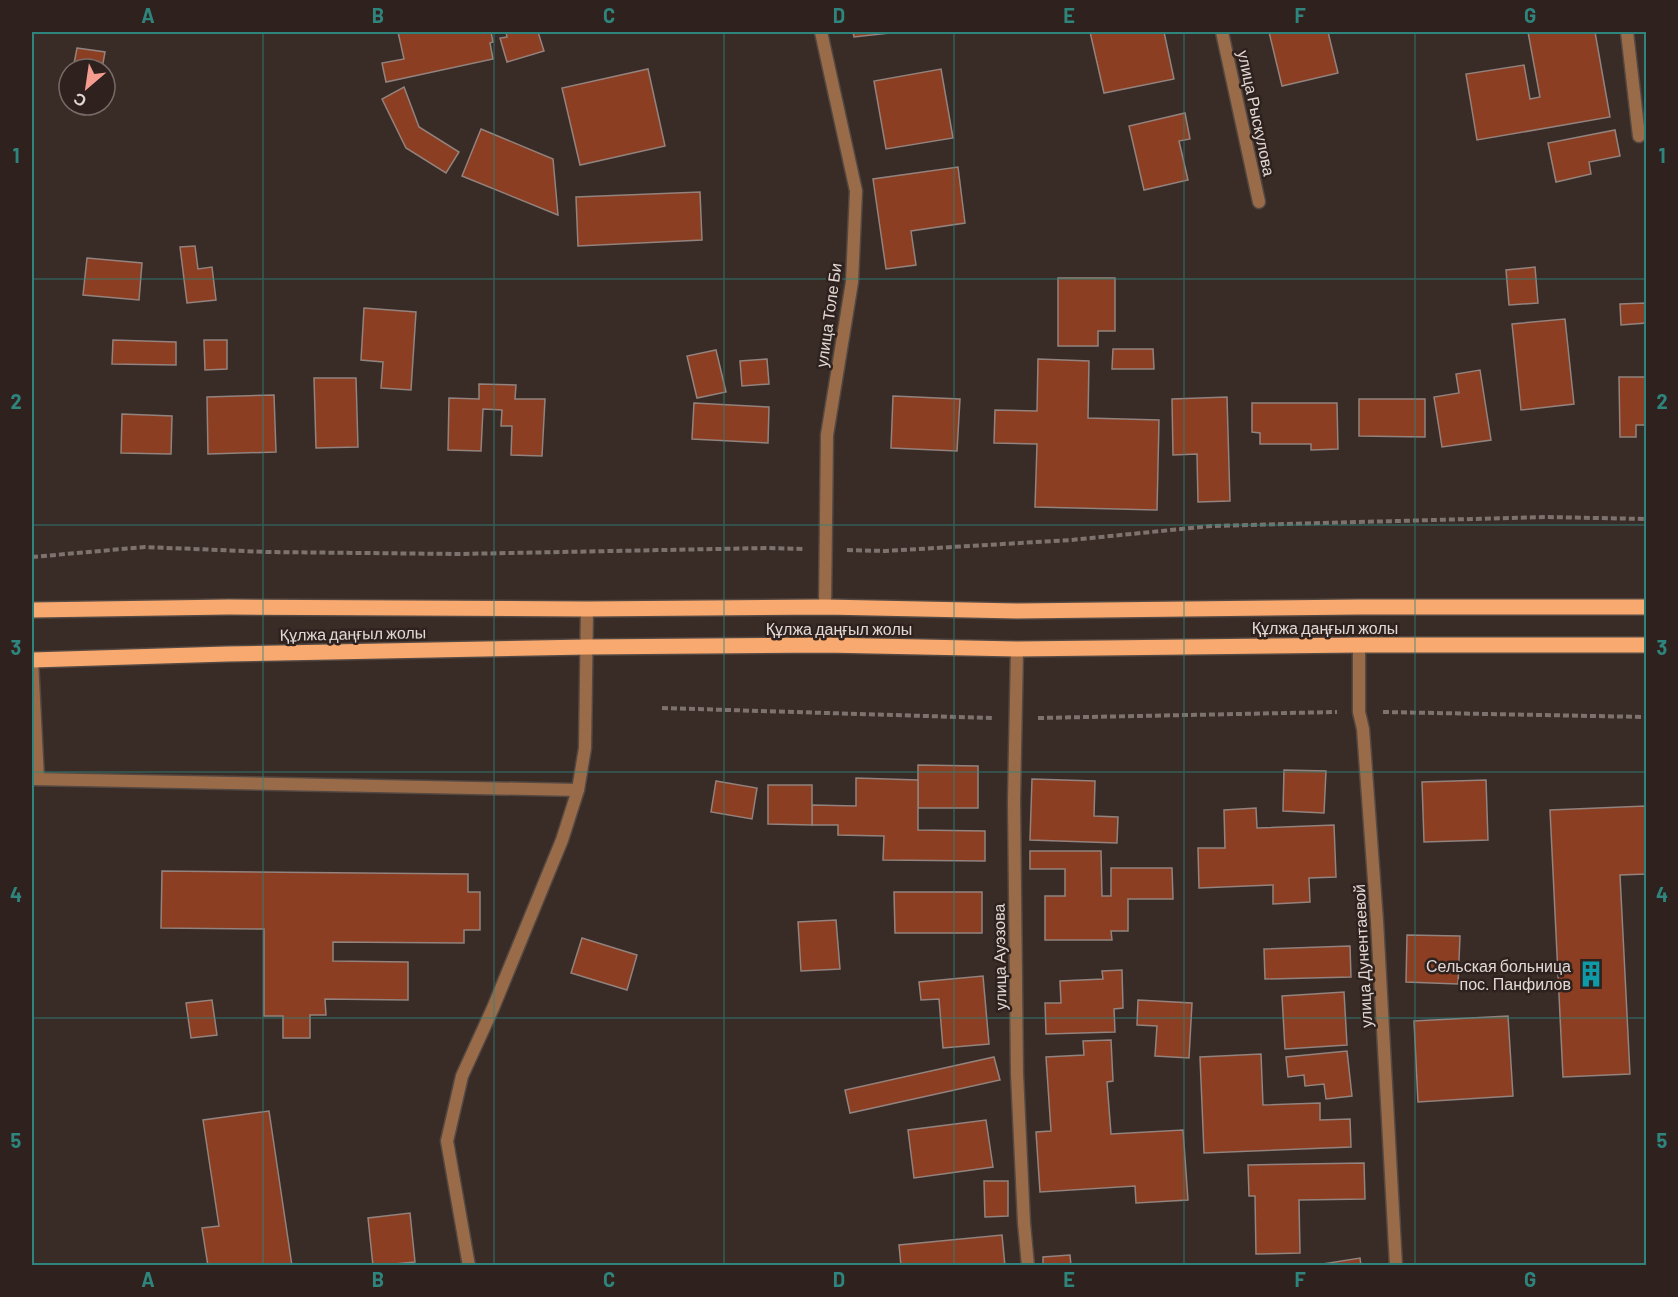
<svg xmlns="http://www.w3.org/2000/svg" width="1678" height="1297" viewBox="0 0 1678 1297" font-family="Barlow,sans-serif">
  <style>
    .building { fill: #8b3e21; stroke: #93827d; stroke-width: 1.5 }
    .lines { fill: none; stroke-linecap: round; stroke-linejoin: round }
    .service-casing { stroke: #544843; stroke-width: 15 }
    .minor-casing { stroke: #544843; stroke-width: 15 }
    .primary-casing { stroke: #544843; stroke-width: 18 }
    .path { stroke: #7d726d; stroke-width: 4; stroke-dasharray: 6 3; stroke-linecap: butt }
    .service { stroke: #9a6b48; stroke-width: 12 }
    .minor { stroke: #9a6b48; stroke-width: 12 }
    .primary { stroke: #f7a96f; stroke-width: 15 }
    .grid { fill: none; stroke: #2e857d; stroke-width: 1.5; stroke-opacity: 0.55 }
    .labels { text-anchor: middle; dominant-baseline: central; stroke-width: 5; stroke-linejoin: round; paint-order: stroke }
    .street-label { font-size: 16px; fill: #e1d8d5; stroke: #2f221e }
    .poi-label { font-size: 16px; fill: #e1d8d5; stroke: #2f221e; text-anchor: end }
    .neatline { fill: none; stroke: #2e857d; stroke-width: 2 }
    .grid-label { font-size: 20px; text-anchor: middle; font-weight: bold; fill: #2e857d }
  </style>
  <rect width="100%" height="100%" fill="#392c27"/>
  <g class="building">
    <polygon points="398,32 491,32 493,42 490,43 493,59 386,82 382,63 404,59"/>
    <polygon points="506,32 538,32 544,51 507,62 500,38 507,37"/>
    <polygon points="853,32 899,32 854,37"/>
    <polygon points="1090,32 1164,32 1174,79 1104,93"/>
    <polygon points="1269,32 1328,32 1338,73 1282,86"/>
    <polygon points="1528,32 1595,32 1610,117 1477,140 1466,74 1524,65 1530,99 1540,97"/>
    <polygon points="77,48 105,52 102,69 73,69"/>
    <polygon points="648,69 665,146 580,165 562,88"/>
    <polygon points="941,69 953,138 886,149 874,81"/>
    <polygon points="404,87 419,127 459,152 446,173 406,148 382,99"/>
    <polygon points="1185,113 1190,139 1179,141 1188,180 1144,190 1129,126"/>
    <polygon points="481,129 553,159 558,215 462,176"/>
    <polygon points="1615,130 1620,156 1589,162 1591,174 1556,182 1548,143"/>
    <polygon points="958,167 965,223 911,231 916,265 886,269 873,179"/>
    <polygon points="700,192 702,240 578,246 576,197"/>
    <polygon points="195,246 198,269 212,267 216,300 187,303 180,247"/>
    <polygon points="87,258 142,263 139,300 83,295"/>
    <polygon points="1535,267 1538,303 1509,305 1506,270"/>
    <polygon points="1058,278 1115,278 1115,331 1098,331 1098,346 1058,346"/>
    <polygon points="1646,303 1646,323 1621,325 1620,304"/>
    <polygon points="364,308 416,312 411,390 381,388 383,362 361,360"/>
    <polygon points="1565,319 1574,404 1521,410 1512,324"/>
    <polygon points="113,340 176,342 176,365 112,364"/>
    <polygon points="204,340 227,340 227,369 205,370"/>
    <polygon points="1113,349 1153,349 1154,369 1112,369"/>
    <polygon points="716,350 726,392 697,398 687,356"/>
    <polygon points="767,359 769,384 742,386 740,361"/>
    <polygon points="1038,359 1089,361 1088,418 1159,420 1157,510 1035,507 1037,444 994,443 995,410 1037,411"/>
    <polygon points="1480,370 1491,440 1442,447 1434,397 1459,393 1456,374"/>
    <polygon points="1619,377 1646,377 1646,425 1636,425 1636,437 1620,437"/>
    <polygon points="314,378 356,378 358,447 316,448"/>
    <polygon points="479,384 516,385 515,399 545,399 542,456 511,455 512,426 501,426 502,410 483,409 481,451 448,450 449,398 479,399"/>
    <polygon points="274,395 276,452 208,454 207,397"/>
    <polygon points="893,396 960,399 957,451 891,448"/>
    <polygon points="1227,397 1230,501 1198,502 1197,454 1173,455 1172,399"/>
    <polygon points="1359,399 1425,399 1425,437 1359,436"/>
    <polygon points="694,403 769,407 768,443 692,439"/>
    <polygon points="1252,403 1337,403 1338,449 1311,450 1311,444 1260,444 1260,433 1252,432"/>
    <polygon points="122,414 172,416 171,454 121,453"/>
    <polygon points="918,765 978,766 978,808 918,808"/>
    <polygon points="1284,770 1326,771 1324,813 1283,811"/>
    <polygon points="856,778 918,780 918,830 985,831 985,861 883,860 884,836 838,835 838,825 812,825 812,805 856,806"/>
    <polygon points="1032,779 1095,781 1094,816 1118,817 1117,843 1030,840"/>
    <polygon points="1486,780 1488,840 1424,842 1422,782"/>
    <polygon points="716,781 757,788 752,819 711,812"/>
    <polygon points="768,785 812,785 812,825 768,824"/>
    <polygon points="1646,806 1646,874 1620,875 1630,1074 1563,1077 1550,810"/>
    <polygon points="1256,808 1257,828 1334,825 1336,877 1309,878 1310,902 1273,904 1273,885 1199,888 1198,848 1225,848 1224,810"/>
    <polygon points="1030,851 1101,851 1102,896 1111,896 1111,868 1172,868 1173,899 1128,899 1128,931 1111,931 1112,940 1045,940 1045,896 1065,896 1065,869 1030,869"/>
    <polygon points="162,871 468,874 468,892 480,892 480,930 464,930 464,943 333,942 333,961 408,962 408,1000 325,999 326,1015 310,1015 310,1038 283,1038 283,1016 264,1016 264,929 161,928"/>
    <polygon points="894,892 982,892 982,933 895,933"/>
    <polygon points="836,920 840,969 801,971 798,922"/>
    <polygon points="1407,935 1460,936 1458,984 1406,982"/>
    <polygon points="582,938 637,955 627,990 571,973"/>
    <polygon points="1350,946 1351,977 1265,979 1264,949"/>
    <polygon points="1122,970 1123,1008 1114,1009 1115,1032 1046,1034 1045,1003 1061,1003 1060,981 1103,979 1102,971"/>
    <polygon points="983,976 989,1044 943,1048 939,999 921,1000 919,982"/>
    <polygon points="1344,992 1347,1045 1285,1049 1282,996"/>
    <polygon points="212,1000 217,1035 191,1038 186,1003"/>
    <polygon points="1138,1000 1192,1003 1189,1058 1155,1056 1157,1026 1137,1025"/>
    <polygon points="1508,1016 1513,1096 1418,1102 1414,1021"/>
    <polygon points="1111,1040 1113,1081 1107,1082 1111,1134 1183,1130 1188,1200 1136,1203 1135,1186 1040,1192 1036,1132 1051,1131 1046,1057 1084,1055 1083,1041"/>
    <polygon points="1347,1051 1352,1096 1326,1099 1324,1084 1305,1086 1304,1075 1288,1077 1286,1057"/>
    <polygon points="1261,1054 1263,1105 1320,1103 1320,1120 1350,1119 1351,1147 1204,1153 1200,1057"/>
    <polygon points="994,1057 1000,1080 850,1113 845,1090"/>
    <polygon points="269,1111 292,1266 208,1266 202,1228 219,1226 203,1120"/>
    <polygon points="986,1120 993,1167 914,1178 908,1130"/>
    <polygon points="1364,1163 1365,1199 1299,1200 1300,1253 1256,1254 1255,1196 1249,1196 1248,1165"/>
    <polygon points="984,1181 1008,1181 1008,1216 985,1217"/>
    <polygon points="410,1213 415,1262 373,1266 368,1218"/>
    <polygon points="1002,1235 1005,1266 901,1266 899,1245"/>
    <polygon points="1070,1255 1071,1266 1043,1266 1043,1257"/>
    <polygon points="1360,1258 1361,1266 1310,1266"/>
  </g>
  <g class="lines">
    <g class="service-casing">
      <g id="service">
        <polyline points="32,660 38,779"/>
        <polyline points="32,779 578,790"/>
        <polyline points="469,1266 447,1141 462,1076 493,1008 562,840 578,790 585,748 587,609"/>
      </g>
    </g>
    <g class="minor-casing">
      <g id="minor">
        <polyline points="821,32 856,191 852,282 827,435 825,607"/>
        <polyline points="1222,32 1259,202"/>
        <polyline points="1627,32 1639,136"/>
        <polyline points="1359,645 1359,712 1363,729 1377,921 1396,1266"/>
        <polyline points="1017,649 1014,801 1017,1074 1024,1223 1028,1266"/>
      </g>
    </g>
    <g class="primary-casing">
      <g id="primary">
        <polyline points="32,610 229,607 587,609 825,607 1017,611 1359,607 1646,607"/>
        <polyline points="32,660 227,654 587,647 825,645 1017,649 1359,645 1646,645"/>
      </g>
    </g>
    <g class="path">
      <polyline points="847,550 885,551 1071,540 1211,526 1546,517 1646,519"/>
      <polyline points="32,557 145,547 267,552 459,554 767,548 804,549"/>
      <polyline points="662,708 992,718"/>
      <polyline points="1383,712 1646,717"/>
      <polyline points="1038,718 1337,712"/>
    </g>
    <use href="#service" class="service"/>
    <use href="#minor" class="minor"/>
    <use href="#primary" class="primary"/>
  </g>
  <path class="grid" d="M263,32V1266M494,32V1266M724,32V1266M954,32V1266M1184,32V1266M1415,32V1266M32,279H1646M32,525H1646M32,772H1646M32,1018H1646"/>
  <defs>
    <g id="building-bare" transform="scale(2.07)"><path d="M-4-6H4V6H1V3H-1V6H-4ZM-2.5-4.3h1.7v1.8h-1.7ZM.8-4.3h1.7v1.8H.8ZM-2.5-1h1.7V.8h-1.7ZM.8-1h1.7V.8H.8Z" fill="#0f9aa8" stroke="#2f221e" stroke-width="2.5" paint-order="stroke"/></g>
  </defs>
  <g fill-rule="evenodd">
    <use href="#building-bare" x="1591" y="974"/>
  </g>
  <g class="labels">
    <g class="street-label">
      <text transform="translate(1257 113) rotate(78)">улица Рыскулова</text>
      <text transform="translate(828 315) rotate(-82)">улица Толе Би</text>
      <text x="1325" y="627">Құлжа даңғыл жолы</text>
      <text x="839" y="628">Құлжа даңғыл жолы</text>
      <text transform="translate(353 633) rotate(-1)">Құлжа даңғыл жолы</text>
      <text transform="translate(1362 956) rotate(-93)">улица Дунентаевой</text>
      <text transform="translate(999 957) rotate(-91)">улица Ауэзова</text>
    </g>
    <g class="poi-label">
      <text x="1571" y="965">Сельская больница<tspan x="1571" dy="18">пос. Панфилов</tspan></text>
    </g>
  </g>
  <rect width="1678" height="1297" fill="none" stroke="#2f221e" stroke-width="66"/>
  <g transform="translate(87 87) rotate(209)"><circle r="28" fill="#2f221e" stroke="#766b67" stroke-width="1.5"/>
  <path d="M0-4.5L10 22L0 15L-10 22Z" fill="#f59c90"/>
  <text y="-9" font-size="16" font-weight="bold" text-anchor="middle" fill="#e1d8d5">С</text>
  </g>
  <rect x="33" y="33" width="1612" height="1231" class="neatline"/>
  <g class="grid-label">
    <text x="148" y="23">A</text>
    <text x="378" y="23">B</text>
    <text x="609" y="23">C</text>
    <text x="839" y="23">D</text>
    <text x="1069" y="23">E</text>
    <text x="1300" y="23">F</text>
    <text x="1530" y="23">G</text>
    <text x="16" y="163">1</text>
    <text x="1662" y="163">1</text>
    <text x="16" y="409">2</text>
    <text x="1662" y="409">2</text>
    <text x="16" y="655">3</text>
    <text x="1662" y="655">3</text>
    <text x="16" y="902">4</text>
    <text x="1662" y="902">4</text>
    <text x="16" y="1148">5</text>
    <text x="1662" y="1148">5</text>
    <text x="148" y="1287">A</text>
    <text x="378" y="1287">B</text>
    <text x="609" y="1287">C</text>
    <text x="839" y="1287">D</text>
    <text x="1069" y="1287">E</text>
    <text x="1300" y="1287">F</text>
    <text x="1530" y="1287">G</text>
  </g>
</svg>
